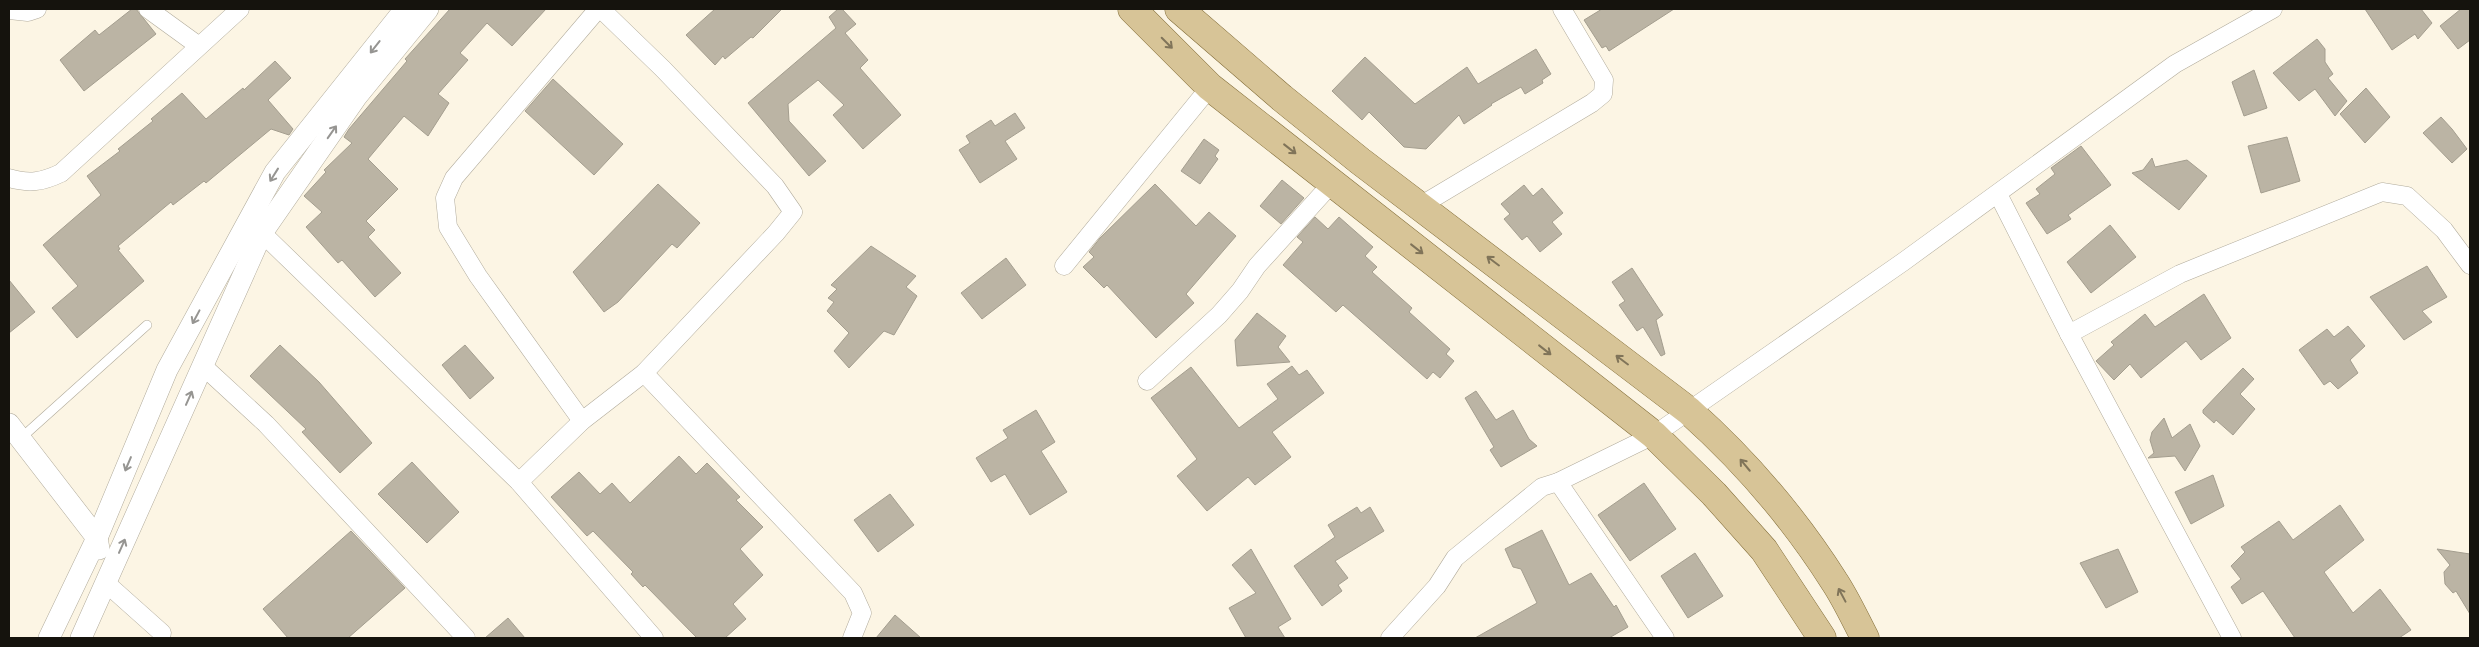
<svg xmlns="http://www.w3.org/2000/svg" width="2479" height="647" viewBox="0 0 2479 647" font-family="Inter,sans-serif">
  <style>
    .building { fill: #bbb4a4; stroke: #a49e8f }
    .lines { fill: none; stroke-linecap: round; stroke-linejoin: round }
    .service-casing { stroke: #b1ab9c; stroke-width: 10 }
    .minor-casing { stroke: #b1ab9c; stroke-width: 19 }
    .tertiary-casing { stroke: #b1ab9c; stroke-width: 22 }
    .primary-casing { stroke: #826d39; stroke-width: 29 }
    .service { stroke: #fff; stroke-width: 9 }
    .minor { stroke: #fff; stroke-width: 18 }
    .tertiary { stroke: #fff; stroke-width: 21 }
    .primary { stroke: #d7c497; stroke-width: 28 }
    .oneway { stroke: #807459 }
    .oneway2 { stroke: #969592 }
  </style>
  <rect width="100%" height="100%" fill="#fcf5e4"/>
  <g class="building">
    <polygon points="132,9 136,9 156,34 84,91 60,60 95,30 99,35"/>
    <polygon points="450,9 546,9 512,46 487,23 460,53 468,60 438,94 449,103 428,136 404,116 368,159 398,189 366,221 375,230 368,237 401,273 375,297 342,260 338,263 306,227 322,212 304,196 326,172 324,170 352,143 344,137 349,129 407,61 405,59"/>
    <polygon points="715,9 782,9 753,38 751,37 725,59 723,56 715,65 686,35"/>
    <polygon points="838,9 842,9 856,24 845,33 868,60 860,68 901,115 863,149 833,115 844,105 818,80 788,104 789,121 826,161 809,176 748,103 836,28 829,17"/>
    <polygon points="1602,9 1674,9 1609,51 1606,46 1602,48 1584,20"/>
    <polygon points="2365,9 2421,9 2432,23 2418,39 2415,34 2392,50"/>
    <polygon points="2461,9 2470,9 2470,40 2458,49 2440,26"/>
    <polygon points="2317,39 2325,49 2325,62 2333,74 2328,78 2347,101 2335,116 2315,89 2299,101 2273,73"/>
    <polygon points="1536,49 1551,74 1542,80 1543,83 1525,94 1521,87 1491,104 1492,105 1464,124 1459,115 1426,149 1404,147 1369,112 1362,120 1332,91 1365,57 1415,104 1467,67 1478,84"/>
    <polygon points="275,61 291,78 268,100 293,129 289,135 271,129 206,183 204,181 173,205 171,202 118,246 120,249 118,250 144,281 77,338 52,308 78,286 43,245 101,195 87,176 120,151 118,149 153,121 151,119 182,93 206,119 243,88 244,90"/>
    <polygon points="2254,70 2267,108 2244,116 2232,82"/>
    <polygon points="553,79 623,144 594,175 525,111"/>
    <polygon points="2366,88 2390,117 2365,143 2340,114"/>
    <polygon points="1015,113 1025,128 1005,141 1017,159 980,183 959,150 970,143 966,136 991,120 995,126"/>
    <polygon points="2441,117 2452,129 2467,149 2452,163 2423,133"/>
    <polygon points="2287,137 2300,181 2261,193 2248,146"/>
    <polygon points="1204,139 1219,150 1215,156 1218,159 1200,184 1181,171"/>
    <polygon points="2081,146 2111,185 2068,215 2071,219 2047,234 2026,203 2040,194 2036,189 2055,174 2051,168"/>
    <polygon points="2152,158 2155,167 2187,160 2207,176 2179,210 2132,173 2143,170"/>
    <polygon points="1282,180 1304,198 1281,224 1260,206"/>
    <polygon points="658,184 700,223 677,248 672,244 618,302 604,312 573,272"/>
    <polygon points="1155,184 1196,226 1209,212 1236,236 1186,294 1194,303 1156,338 1107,285 1104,288 1083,267 1094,257 1089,252 1100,238"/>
    <polygon points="1524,185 1533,196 1542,188 1563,213 1552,222 1562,234 1540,252 1527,236 1522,240 1504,219 1510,214 1501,204"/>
    <polygon points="1315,217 1328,229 1339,217 1373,247 1365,256 1377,267 1372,272 1412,308 1409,312 1450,349 1446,354 1454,361 1440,378 1433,372 1427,379 1343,305 1336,312 1283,265 1303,242 1297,237"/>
    <polygon points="2110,225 2136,257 2091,293 2067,262"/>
    <polygon points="871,246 916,276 906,287 917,296 894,335 884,331 849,368 834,351 849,333 827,311 834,302 828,298 837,289 831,285"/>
    <polygon points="1006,258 1026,285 982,319 961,293"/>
    <polygon points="2427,266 2447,297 2422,311 2432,322 2404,340 2370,297"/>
    <polygon points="1632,268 1663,315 1656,320 1665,354 1661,356 1643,327 1637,331 1619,305 1625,301 1612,282"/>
    <polygon points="9,280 35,312 9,333"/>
    <polygon points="2204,294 2231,338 2201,360 2186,341 2141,378 2130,364 2114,380 2096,361 2114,345 2111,342 2145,314 2155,327"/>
    <polygon points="1257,313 1286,336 1278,347 1290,362 1237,366 1235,340"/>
    <polygon points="2348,326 2365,346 2350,360 2358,373 2338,389 2330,381 2324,385 2299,350 2327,329 2334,337"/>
    <polygon points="280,345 319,382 372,443 340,473 302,432 306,429 250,376"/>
    <polygon points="465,345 494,378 470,399 442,365"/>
    <polygon points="1292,366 1299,375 1307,370 1324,393 1272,432 1291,457 1255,485 1248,477 1207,511 1177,476 1197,459 1151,398 1191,367 1239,428 1278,399 1267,384"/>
    <polygon points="2243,368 2254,379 2240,394 2255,409 2233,435 2216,420 2214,423 2203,413 2203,410"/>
    <polygon points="1476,391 1496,420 1513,410 1529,439 1537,446 1501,467 1490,450 1494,447 1465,398"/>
    <polygon points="1036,410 1055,442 1041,451 1067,492 1030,515 1005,474 991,482 976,458 1008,438 1003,430"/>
    <polygon points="2164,418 2172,438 2190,424 2200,446 2185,471 2175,456 2148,458 2154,453 2150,440 2152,432"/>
    <polygon points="679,456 696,474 707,463 740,497 736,500 763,527 740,549 763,575 733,604 746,619 725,638 697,638 645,585 643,587 631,574 633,572 593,531 587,536 551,497 579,472 600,494 612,483 630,503"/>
    <polygon points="412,462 459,512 427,543 378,494"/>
    <polygon points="2213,475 2224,506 2191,524 2175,492"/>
    <polygon points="1644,483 1676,529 1630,561 1598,515"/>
    <polygon points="890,494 914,525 878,552 854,520"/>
    <polygon points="2340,505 2364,540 2324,572 2353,613 2380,589 2411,630 2399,638 2295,638 2263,591 2242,604 2231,587 2241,579 2231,566 2245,552 2241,547 2279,521 2293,540"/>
    <polygon points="1357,507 1361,513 1370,507 1384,531 1335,561 1348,578 1338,585 1342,591 1322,606 1294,566 1335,537 1328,525"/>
    <polygon points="1542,530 1569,585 1591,573 1614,607 1616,605 1628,627 1609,638 1475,638 1537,603 1521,569 1513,567 1505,549"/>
    <polygon points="351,531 405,588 348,638 288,638 263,609"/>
    <polygon points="1251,549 1291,619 1278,627 1285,638 1246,638 1229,608 1256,593 1232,565"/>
    <polygon points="2118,549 2138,592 2106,608 2080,563"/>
    <polygon points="2437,549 2470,554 2470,614 2456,591 2453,593 2445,584 2444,572 2450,565"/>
    <polygon points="1695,553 1723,596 1688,618 1661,576"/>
    <polygon points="895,615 921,638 876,638"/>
    <polygon points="508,618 525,638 485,638"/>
  </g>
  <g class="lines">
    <g class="service-casing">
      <polyline id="service" points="20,439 147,325"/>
    </g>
    <g class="minor-casing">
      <g id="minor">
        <polyline points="148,9 199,46"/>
        <polyline points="9,10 28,12 37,9"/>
        <path d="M9,178C29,184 42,182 61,173L240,9"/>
        <polyline points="1998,194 2069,334 2232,638"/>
        <polyline points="1420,206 1592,103 1603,94 1604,80 1562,9"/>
        <polyline points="251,227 262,233 519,482 654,638"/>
        <polyline points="1064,266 1210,87"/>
        <polyline points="2069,334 2180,274 2382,192 2407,196 2444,230 2470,265"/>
        <polyline points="203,366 266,424 466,638"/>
        <polyline points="644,373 853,593 862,613 852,638"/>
        <polyline points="1147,381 1219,315 1240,291 1257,266 1333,182"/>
        <polyline points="582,421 478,276 448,227 445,198 454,178 598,9"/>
        <polyline points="519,482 582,421 644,373 776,233 793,212 775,186 663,69 601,9"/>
        <polyline points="1558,482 1665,638"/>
        <polyline points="106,583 162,633"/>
        <polyline points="1390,638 1437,586 1455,558 1542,487 1558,482 1654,435 1903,262 2175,64 2273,9"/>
      </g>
    </g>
    <g class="tertiary-casing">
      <g id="tertiary">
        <polyline points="9,424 97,538 99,549"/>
        <polyline points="49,638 97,538 167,370 275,172 405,9"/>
        <polyline points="81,638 262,233 357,96 428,9"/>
      </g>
    </g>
    <g class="primary-casing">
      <g id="primary">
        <polyline points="1132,9 1210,87 1654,435 1714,494 1764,550 1822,638"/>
        <path d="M1179,9L1282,98L1360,161L1689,411C1745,461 1794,518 1834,581C1846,599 1855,619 1865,638"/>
      </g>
    </g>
    <use href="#service" class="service"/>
    <use href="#minor" class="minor"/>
    <use href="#tertiary" class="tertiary"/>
    <use href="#primary" class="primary"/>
  </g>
  <defs><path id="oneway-shaft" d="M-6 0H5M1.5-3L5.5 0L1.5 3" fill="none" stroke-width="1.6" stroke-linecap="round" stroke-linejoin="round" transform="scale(1.25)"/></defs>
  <g class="oneway">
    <use href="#oneway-shaft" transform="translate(1167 43) rotate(45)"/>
    <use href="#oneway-shaft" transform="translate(1290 149) rotate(38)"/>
    <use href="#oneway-shaft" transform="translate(1417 249) rotate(38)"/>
    <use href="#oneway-shaft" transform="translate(1493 261) rotate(-143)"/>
    <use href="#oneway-shaft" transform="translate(1545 350) rotate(38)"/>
    <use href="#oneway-shaft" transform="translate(1622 360) rotate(-143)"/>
    <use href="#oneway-shaft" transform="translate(1745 465) rotate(-130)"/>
    <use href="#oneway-shaft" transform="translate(1842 595) rotate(-118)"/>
  </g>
  <g class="oneway2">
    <use href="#oneway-shaft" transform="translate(375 47) rotate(128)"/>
    <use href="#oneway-shaft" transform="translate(332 132) rotate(-55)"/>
    <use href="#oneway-shaft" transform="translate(274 175) rotate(122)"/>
    <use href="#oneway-shaft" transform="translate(196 317) rotate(118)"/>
    <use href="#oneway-shaft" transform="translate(189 398) rotate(-66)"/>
    <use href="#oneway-shaft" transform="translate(128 464) rotate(113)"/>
    <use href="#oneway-shaft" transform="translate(122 546) rotate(-66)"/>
  </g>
  <rect width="2479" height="647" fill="none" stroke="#15130d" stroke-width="20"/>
</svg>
